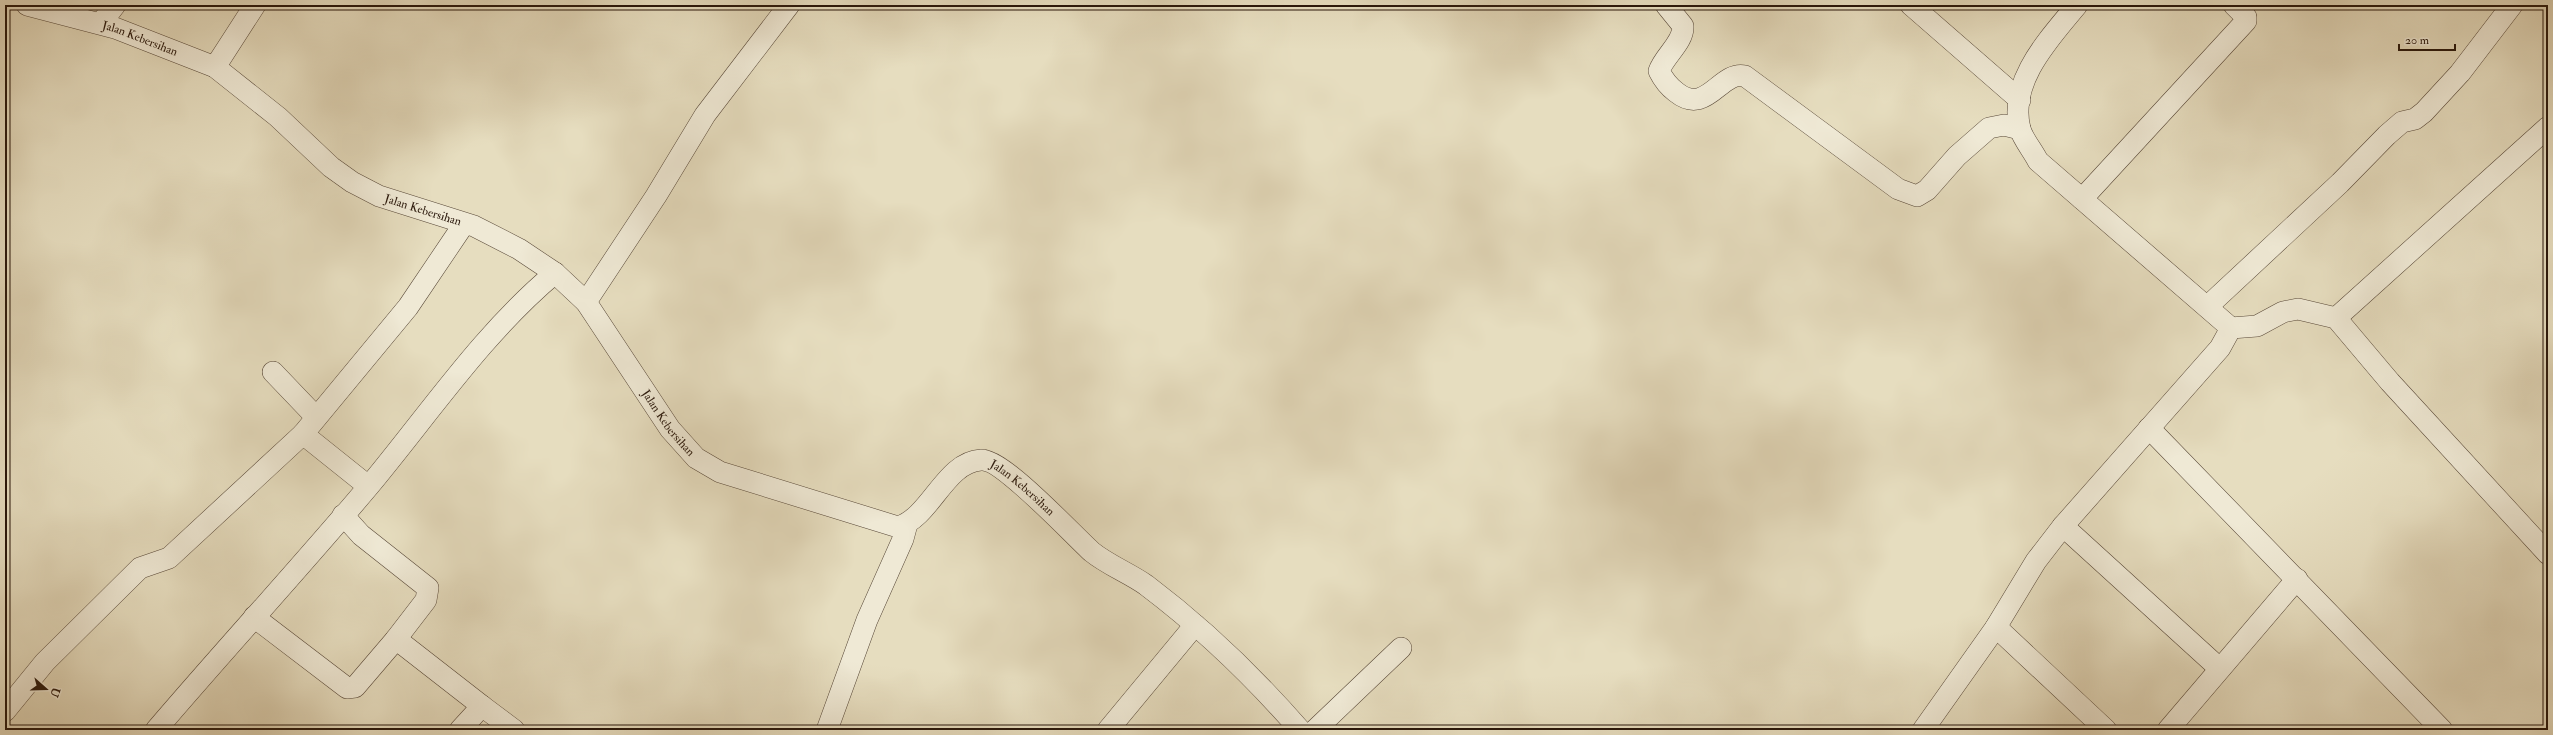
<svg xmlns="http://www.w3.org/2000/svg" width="2553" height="735" viewBox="0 0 2553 735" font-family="'IM FELL Double Pica',serif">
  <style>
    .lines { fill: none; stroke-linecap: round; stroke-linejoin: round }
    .minor-casing { stroke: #584838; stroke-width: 22 }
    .minor { stroke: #efe9d5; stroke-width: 21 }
    .labels { text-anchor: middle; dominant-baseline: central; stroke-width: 3; stroke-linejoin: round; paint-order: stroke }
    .street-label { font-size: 12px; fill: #29170b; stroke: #efe9d5 }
  </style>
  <rect width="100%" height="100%" fill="#e6ddbf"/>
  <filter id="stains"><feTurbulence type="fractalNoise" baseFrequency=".005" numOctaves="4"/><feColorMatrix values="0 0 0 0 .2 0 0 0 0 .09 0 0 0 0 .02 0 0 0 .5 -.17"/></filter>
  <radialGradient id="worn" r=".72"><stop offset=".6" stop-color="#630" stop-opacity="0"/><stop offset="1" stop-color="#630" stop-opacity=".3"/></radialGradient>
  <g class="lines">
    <g class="minor-casing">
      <g id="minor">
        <path id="s1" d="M27,5L115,28L215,67L278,117L331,167L352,182L379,196L474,226L519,249L555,273L586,302L670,429L696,458L720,472L898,527C931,517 945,462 981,460C1002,458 1073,535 1092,552C1108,565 1129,573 1146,585C1203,628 1253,676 1300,730"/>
        <path d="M1666,5L1683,26C1684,42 1664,56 1659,71C1663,79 1668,86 1676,92C1707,117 1720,70 1745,76L1898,189L1917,196L1927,190L1957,156L1989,128L2004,125L2020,129"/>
        <polyline points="1911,5 2020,100"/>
        <polyline points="101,23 115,5"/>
        <polyline points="215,67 255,5"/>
        <polyline points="2082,199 2246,21 2246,17 2234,5"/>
        <polyline points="586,302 656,196 705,115 789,5"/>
        <polyline points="2208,306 2340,183 2387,135 2402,122 2415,119 2424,112 2460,73 2512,5"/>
        <polyline points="2336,318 2548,127"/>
        <polyline points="2231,328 2257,326 2283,312 2298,309 2336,318 2390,382 2548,554"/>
        <polyline points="273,372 316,417"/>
        <polyline points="2149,428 2442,730"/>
        <polyline points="303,434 408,307 464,224"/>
        <polyline points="343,515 361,535 428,588 426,600 396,639"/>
        <polyline points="2063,526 2219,668"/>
        <polyline points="254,617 347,688 355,687 396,639 482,706 460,730"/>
        <polyline points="1996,627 2106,730"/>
        <polyline points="482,706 514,730"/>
        <polyline points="5,711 45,662 140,568 169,558 303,434 368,486"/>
        <path d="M156,730C226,648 299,569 369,486C429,414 483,333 555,273"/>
        <polyline points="827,730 867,620 903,539 907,524"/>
        <polyline points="1108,730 1195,625"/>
        <polyline points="1315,730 1401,648"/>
        <path d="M1923,730L1996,627L2036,561L2063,526L2220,348L2231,328L2038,161C2033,151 2023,139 2020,129C2008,81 2050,38 2077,5"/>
        <polyline points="2168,730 2297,579"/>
      </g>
    </g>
    <use href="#minor" class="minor"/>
  </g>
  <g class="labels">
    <g class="street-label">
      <text stroke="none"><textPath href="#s1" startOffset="118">Jalan Kebersihan</textPath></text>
      <text stroke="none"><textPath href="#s1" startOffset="454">Jalan Kebersihan</textPath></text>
      <text stroke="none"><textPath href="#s1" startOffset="790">Jalan Kebersihan</textPath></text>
      <text stroke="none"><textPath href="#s1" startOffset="1209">Jalan Kebersihan</textPath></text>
    </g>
  </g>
  <rect width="2553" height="735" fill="none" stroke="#e6ddbf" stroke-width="20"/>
  <rect x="6" y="6" width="2541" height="723" fill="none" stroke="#29170b" stroke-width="2"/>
  <rect x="10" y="10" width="2533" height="715" fill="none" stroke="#29170b"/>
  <g transform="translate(46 689) rotate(110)" stroke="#efe9d5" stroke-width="3" paint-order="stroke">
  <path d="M0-3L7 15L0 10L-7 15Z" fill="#29170b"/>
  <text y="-6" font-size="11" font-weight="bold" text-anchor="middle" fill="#29170b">U</text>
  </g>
  <path d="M2399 44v6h56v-6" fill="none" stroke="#29170b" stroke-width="2"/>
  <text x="2405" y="44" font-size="12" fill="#29170b" stroke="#efe9d5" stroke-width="3" paint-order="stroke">20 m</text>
  <rect width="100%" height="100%" filter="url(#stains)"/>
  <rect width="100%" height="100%" fill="url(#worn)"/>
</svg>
